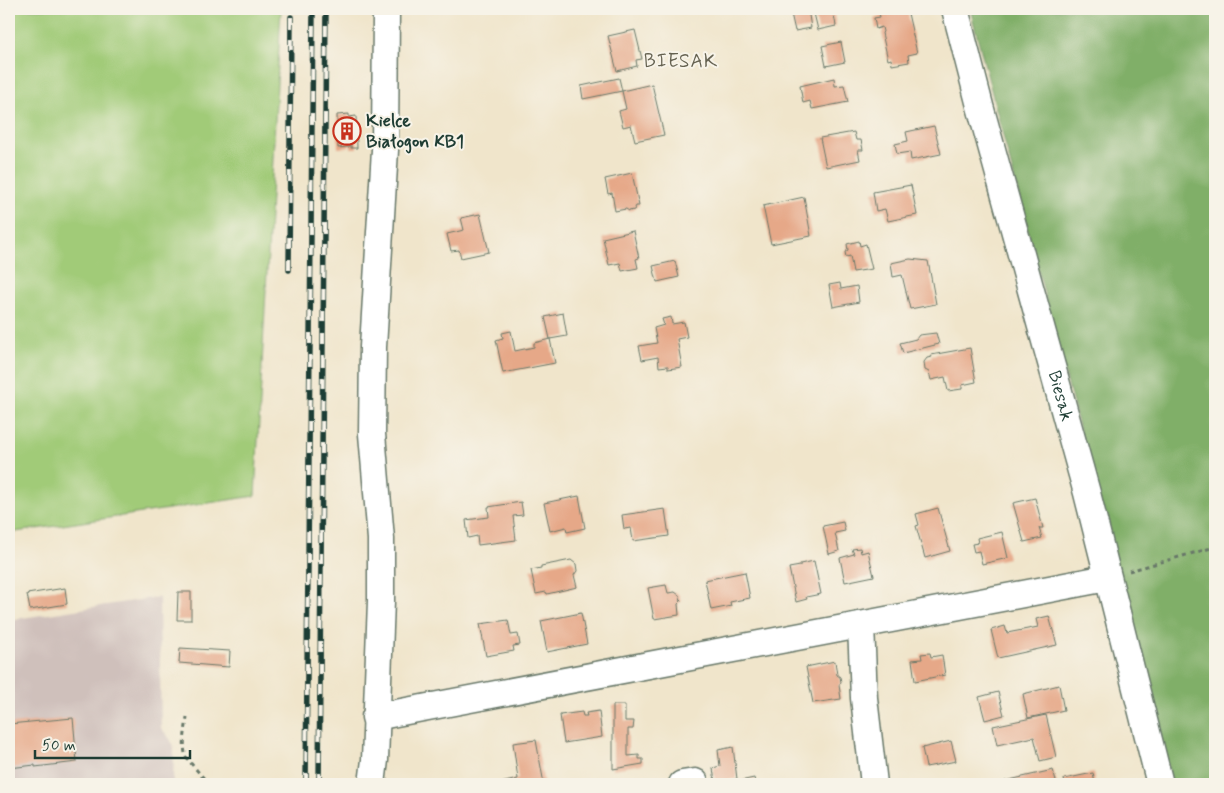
<svg xmlns="http://www.w3.org/2000/svg" width="1224" height="793" viewBox="0 0 1224 793" font-family="Mynerve,sans-serif">
  <style>
    .industrial { fill: #cfc0bb }
    .green { fill: #a1cb78; stroke: #608456 }
    .forest { fill: #80af68; stroke: #50764e }
    .building { fill: #e6a888 }
    .lines { fill: none; stroke-linecap: round; stroke-linejoin: round }
    .minor-casing { stroke: #687869; stroke-width: 29 }
    .path { stroke: #687869; stroke-width: 3; stroke-dasharray: 4 4; stroke-linecap: butt }
    .minor { stroke: #fff; stroke-width: 26 }
    .rail-casing { stroke: #1f3d34; stroke-width: 5.5 }
    .rail { stroke: #f7f3e8; stroke-width: 4; stroke-dasharray: 11; stroke-linecap: butt }
    .labels { text-anchor: middle; dominant-baseline: central; stroke-width: 4; stroke-linejoin: round; paint-order: stroke }
    .poi-label { font-size: 18px; font-weight: bold; fill: #1f3d34; stroke: #f7f3e8; text-anchor: start }
    .street-label { font-size: 18px; fill: #1f3d34; stroke: #f7f3e8 }
    .neighbourhood-label { font-size: 19px; letter-spacing: 1px; fill: #656251; stroke: #f7f3e8 }
  </style>
  <rect width="100%" height="100%" fill="#f7f3e8"/>
  <filter id="ink" filterUnits="userSpaceOnUse"><feTurbulence type="fractalNoise" baseFrequency=".02" numOctaves="2"/><feDisplacementMap in="SourceGraphic" scale="10" xChannelSelector="R" yChannelSelector="G"/><feConvolveMatrix kernelMatrix="1 2 1 2 8 2 1 2 1" color-interpolation-filters="sRGB"/></filter>
  <filter id="wash" filterUnits="userSpaceOnUse"><feTurbulence type="fractalNoise" baseFrequency=".0096" numOctaves="4" result="noise"/><feDisplacementMap in="SourceGraphic" scale="20" xChannelSelector="R" yChannelSelector="G"/><feGaussianBlur stdDeviation="1.12" result="paint"/><feColorMatrix in="noise" values="0 0 0 0 0 0 0 0 0 0 0 0 0 0 0 0 0 1.4 0 .05"/><feComposite in="paint" operator="in"/></filter>
  <g filter="url(#wash)">
    <rect width="100%" height="100%" fill="#f0e5cb"/>
    <polygon class="industrial" points="159,597 161,728 170,739 174,748 173,781 156,784 9,784 9,620"/>
    <polygon class="green" points="9,9 281,9 255,496 9,533"/>
    <polygon class="forest" points="970,9 1215,9 1215,784 1172,784"/>
    <g id="blocks">
      <g class="building">
        <polygon points="790,9 808,9 811,28 795,31"/>
        <polygon points="813,9 833,9 836,26 818,30"/>
        <polygon points="878,9 907,9 917,53 908,55 909,62 892,65 891,59 888,60 882,33 883,32 882,27 876,29 874,18 880,17"/>
        <polygon points="635,30 642,59 636,60 637,66 617,71 608,36"/>
        <polygon points="841,42 845,62 826,66 822,46"/>
        <polygon points="619,78 622,91 583,99 581,86"/>
        <polygon points="834,78 835,86 844,85 848,102 812,109 810,101 803,103 800,86"/>
        <polygon points="652,84 664,135 635,141 631,125 623,127 619,111 626,109 622,91"/>
        <polygon points="349,114 349,117 356,116 357,148 351,148 351,145 349,145 349,147 338,148 337,115"/>
        <polygon points="934,126 941,154 911,160 910,152 897,154 895,144 908,141 906,132"/>
        <polygon points="854,132 856,140 861,140 863,150 858,150 860,160 826,167 820,138"/>
        <polygon points="632,173 639,206 636,206 634,210 629,211 626,209 615,211 612,193 608,194 605,179"/>
        <polygon points="911,185 917,215 888,221 885,209 876,211 873,192"/>
        <polygon points="804,197 811,236 771,244 763,206"/>
        <polygon points="480,214 489,252 461,258 459,250 451,251 447,234 464,230 461,218"/>
        <polygon points="633,231 639,258 636,259 638,268 622,271 620,263 609,265 603,238"/>
        <polygon points="859,241 860,246 866,244 872,269 853,272 850,256 846,257 845,252 848,250 847,244"/>
        <polygon points="910,259 928,261 936,304 910,309 902,275 893,277 891,263"/>
        <polygon points="675,261 679,277 657,282 653,266"/>
        <polygon points="840,283 841,289 857,286 859,302 833,307 829,285"/>
        <polygon points="563,313 567,336 550,339 555,363 503,373 496,340 503,338 502,333 511,331 515,351 534,347 534,343 550,339 545,317"/>
        <polygon points="671,317 672,324 684,322 687,337 677,339 682,367 668,369 668,366 659,367 658,357 642,360 639,346 657,343 654,328 664,325 662,319"/>
        <polygon points="936,333 939,344 903,353 900,343 916,339 919,335"/>
        <polygon points="970,348 976,382 962,385 962,389 948,391 945,377 931,380 929,372 925,370 924,362 927,358 932,357 931,355"/>
        <polygon points="579,496 585,528 567,532 566,527 550,531 544,503"/>
        <polygon points="1035,498 1043,528 1039,528 1042,538 1024,542 1013,503"/>
        <polygon points="521,502 523,515 513,516 516,540 478,545 477,536 468,538 466,520 489,517 488,507"/>
        <polygon points="938,508 950,551 925,558 916,526 919,525 916,514"/>
        <polygon points="665,509 669,536 633,541 631,528 624,529 622,515"/>
        <polygon points="843,522 845,531 835,533 839,551 829,554 823,526"/>
        <polygon points="1002,532 1008,558 982,564 979,551 974,552 972,544 978,543 977,538"/>
        <polygon points="860,548 861,553 868,551 874,576 845,582 840,558 854,554 852,549"/>
        <polygon points="571,560 576,564 577,571 574,575 577,587 547,594 546,592 536,594 531,570 541,568 541,566"/>
        <polygon points="814,561 821,594 806,597 807,599 796,602 789,568 800,566 800,564"/>
        <polygon points="745,572 750,598 730,602 731,606 711,610 705,580"/>
        <polygon points="666,585 668,593 675,592 679,595 681,601 678,604 679,615 654,619 648,588"/>
        <polygon points="65,588 67,604 30,610 27,594"/>
        <polygon points="178,592 191,592 191,620 177,620"/>
        <polygon points="581,613 587,644 547,652 541,621"/>
        <polygon points="1049,616 1057,645 998,658 991,630 1005,626 1007,633 1038,627 1036,619"/>
        <polygon points="508,620 511,635 518,634 520,645 513,646 514,651 486,656 480,624"/>
        <polygon points="180,648 230,651 229,667 179,663"/>
        <polygon points="930,653 931,657 942,655 945,675 915,681 912,660 922,659 921,654"/>
        <polygon points="835,661 837,675 840,677 841,682 839,685 841,699 813,703 806,667"/>
        <polygon points="1059,685 1064,710 1028,718 1023,694"/>
        <polygon points="998,692 1004,715 985,720 979,697"/>
        <polygon points="613,705 625,705 625,721 634,721 633,729 628,729 628,756 639,755 639,759 643,759 643,764 613,769"/>
        <polygon points="599,711 602,737 564,743 560,715 582,712 583,716 587,716 586,713"/>
        <polygon points="1046,715 1056,757 1040,761 1034,737 997,745 993,726"/>
        <polygon points="73,718 77,762 35,767 35,765 9,768 9,724"/>
        <polygon points="536,740 544,784 496,784 518,779 513,743"/>
        <polygon points="951,741 956,761 926,767 922,748"/>
        <polygon points="733,747 737,779 715,782 713,768 720,766 718,750"/>
        <polygon points="1053,770 1057,784 1005,784 1005,781"/>
        <polygon points="1093,773 1095,784 1065,784 1064,779"/>
        <polygon points="754,778 755,782 743,784 726,784"/>
      </g>
    </g>
  </g>
  <g filter="url(#ink)">
    <use href="#blocks" fill-opacity="0" stroke="#687869" stroke-width="1"/>
    <g class="lines">
      <g class="minor-casing">
        <g id="minor">
          <path id="s1" d="M955,9L980,106L1087,493L1160,784"/>
          <polyline points="861,625 864,698 874,784"/>
          <polyline points="375,717 1107,578"/>
          <polyline points="372,784 375,760 381,601 381,539 372,434 373,347 385,150 386,9"/>
          <polyline points="682,784 695,782"/>
        </g>
      </g>
      <g class="path">
        <polyline points="1129,571 1215,547"/>
        <path d="M187,717C186,728 182,746 186,757C187,759 206,781 209,784"/>
      </g>
      <use href="#minor" class="minor"/>
      <g class="rail-casing">
        <g id="rail">
          <polyline points="289,270 291,17"/>
          <polyline points="306,784 313,9"/>
          <polyline points="319,784 326,9"/>
        </g>
      </g>
      <use href="#rail" class="rail"/>
    </g>
  </g>
  <defs>
    <g id="building-ring" transform="scale(1.4375)"><circle r="9.5" fill="#f7f3e8" stroke="#c8321e" stroke-width="1.5"/><path d="M-4-6H4V6H1V3H-1V6H-4ZM-2.5-4.3h1.7v1.8h-1.7ZM.8-4.3h1.7v1.8H.8ZM-2.5-1h1.7V.8h-1.7ZM.8-1h1.7V.8H.8Z" fill="#c8321e"/></g>
  </defs>
  <g fill-rule="evenodd">
    <use href="#building-ring" x="347" y="131"/>
  </g>
  <g class="labels">
    <g class="poi-label">
      <text x="366" y="121">Kielce<tspan x="366" dy="21">Białogon KB1</tspan></text>
    </g>
    <g class="street-label">
      <text stroke="none"><textPath href="#s1" startOffset="401">Biesak</textPath></text>
    </g>
    <g class="neighbourhood-label">
      <text x="681" y="61">BIESAK</text>
    </g>
  </g>
  <rect width="1224" height="793" fill="none" stroke="#f7f3e8" stroke-width="30"/>
  <path d="M35 750v8h155v-8" fill="none" stroke="#1f3d34" stroke-width="2.5"/>
  <text x="42" y="750" font-size="15" fill="#1f3d34" stroke="#f7f3e8" stroke-width="4" paint-order="stroke">50 m</text>
</svg>
